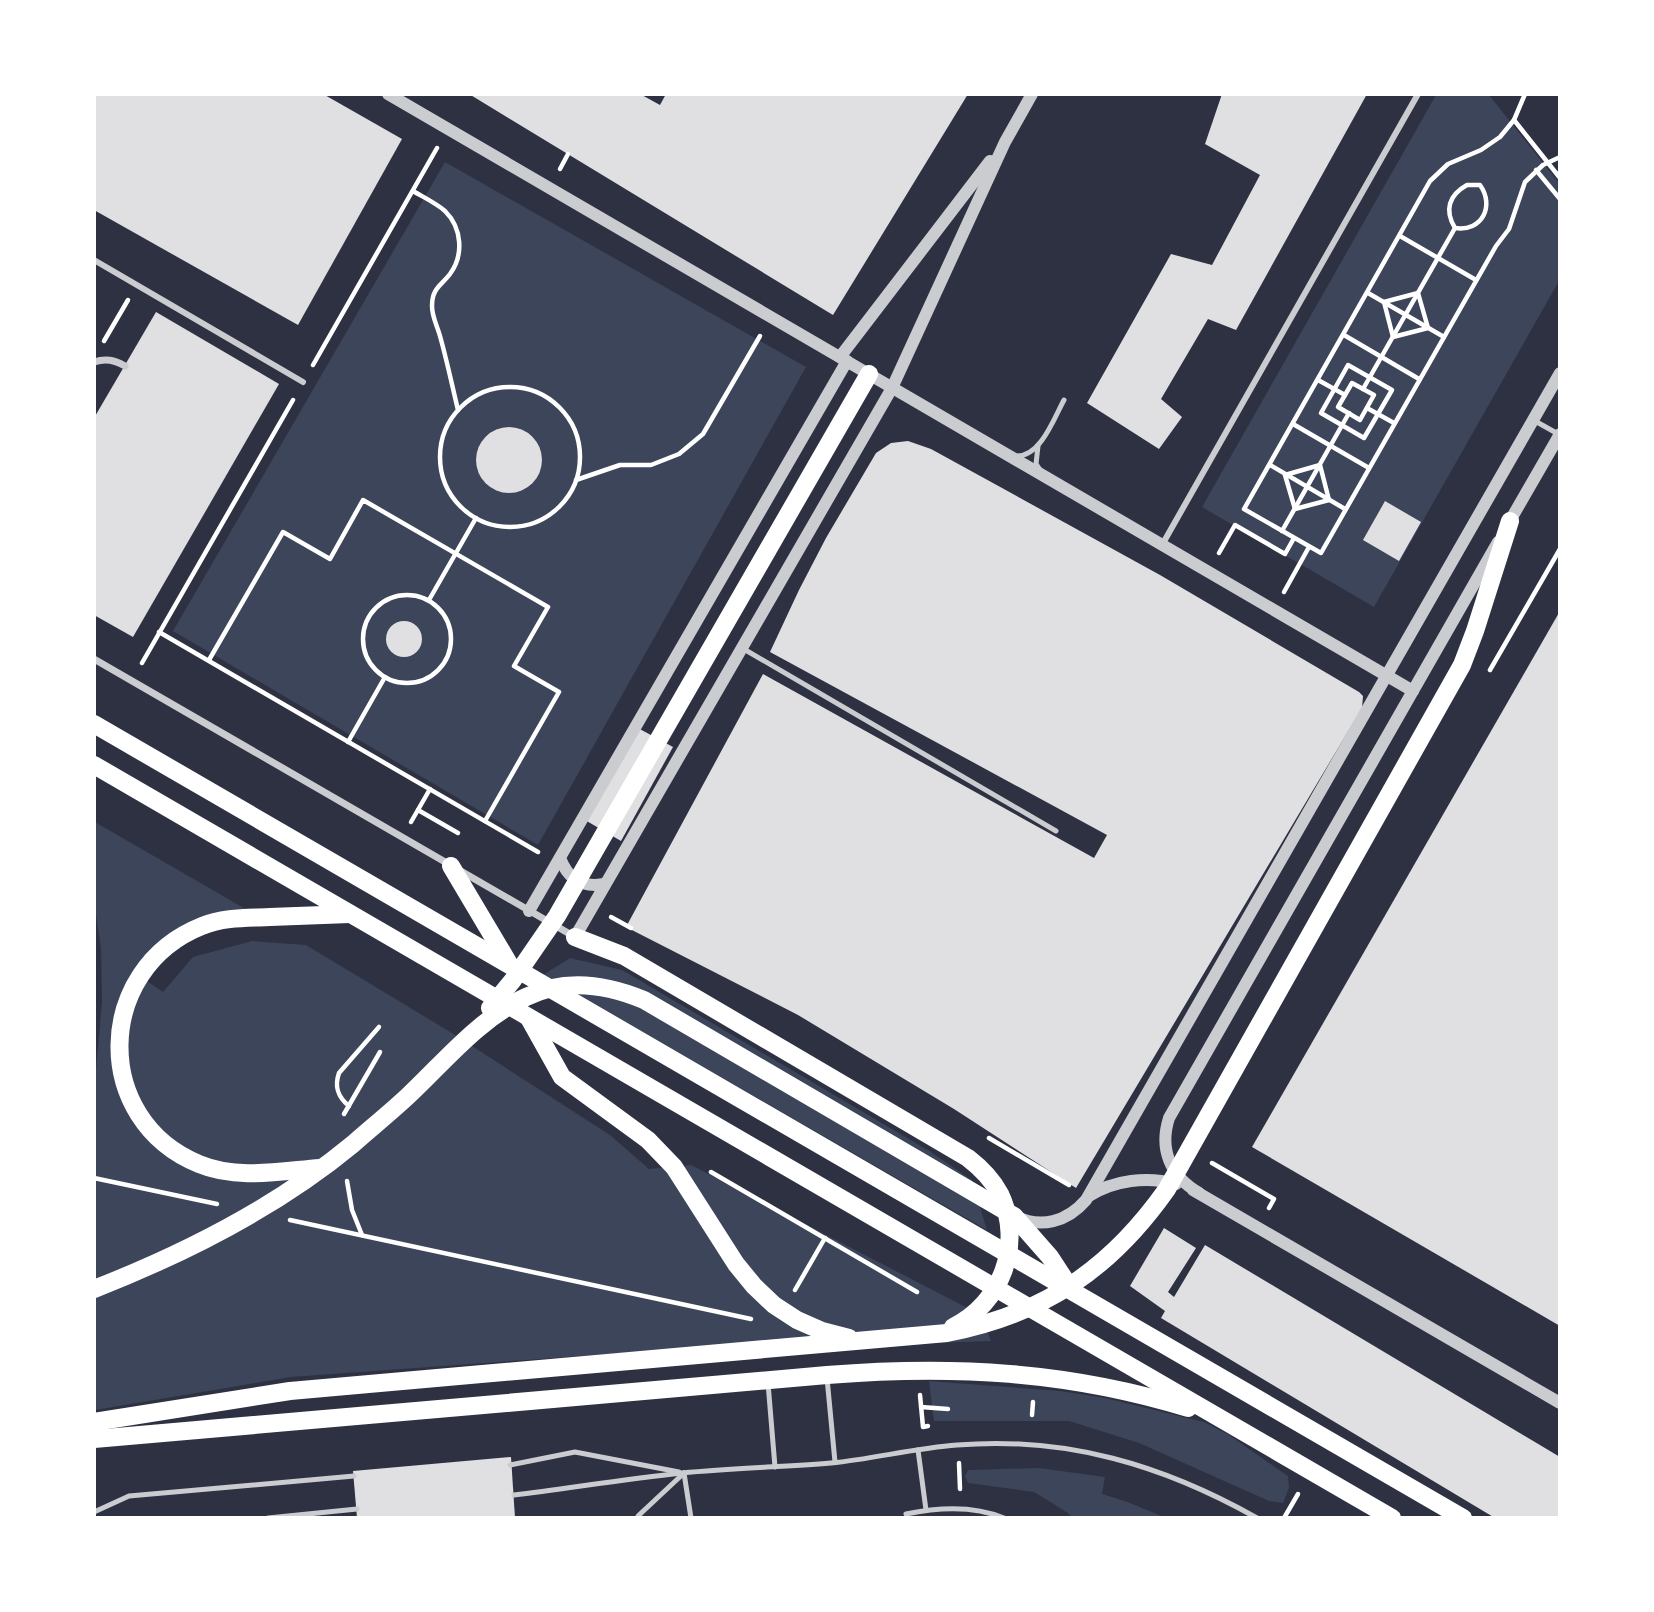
<svg xmlns="http://www.w3.org/2000/svg" width="1654" height="1612" viewBox="0 0 1654 1612" font-family="Jost,sans-serif">
  <style>
    .green { fill: #3c4559 }
    .building { fill: #e0e0e3 }
    .lines { fill: none; stroke-linecap: round; stroke-linejoin: round }
    .path { stroke: #fff; stroke-width: 4.5 }
    .service { stroke: #caccd0; stroke-width: 5 }
    .pedestrian { stroke: #caccd0; stroke-width: 6 }
    .minor { stroke: #caccd0; stroke-width: 7 }
    .tertiary { stroke: #caccd0; stroke-width: 12 }
    .primary { stroke: #fff; stroke-width: 18 }
  </style>
  <rect width="100%" height="100%" fill="#2d3142"/>
  <g class="green">
    <polygon points="1436,95 1489,95 1559,183 1559,281 1374,607 1202,507"/>
    <polygon points="445,162 806,367 538,845 173,631"/>
    <polygon points="95,822 249,911 201,919 135,973 163,992 193,957 252,941 306,945 452,1033 610,1135 649,1169 691,1165 981,1315 991,1341 610,1354 291,1377 95,1410 94,1091 102,1002 101,949 94,901"/>
    <polygon points="570,958 622,970 931,1152 972,1180 987,1230 543,975"/>
    <polygon points="929,1381 1060,1391 1105,1398 1204,1422 1229,1435 1288,1476 1289,1488 1283,1503 1269,1501 1139,1443 1069,1421 934,1421"/>
    <polygon points="1039,1468 1105,1477 1102,1494 1125,1501 1164,1517 1071,1517 1068,1513 1034,1492 968,1483 965,1476 968,1470"/>
  </g>
  <g class="building">
    <polygon points="94,94 323,94 402,139 298,325 94,210"/>
    <polygon points="469,94 640,94 660,105 666,94 968,94 833,315"/>
    <polygon points="1222,94 1367,94 1236,330 1208,319 1161,399 1182,417 1159,449 1087,403 1171,254 1212,265 1260,175 1205,144"/>
    <polygon points="156,312 279,384 133,637 94,615 94,418"/>
    <circle cx="509" cy="460" r="33"/>
    <polygon points="908,441 931,449 1160,575 1359,692 1363,696 1362,708 1076,1188 954,1109 798,1015 626,927 763,674 1094,858 1107,835 770,652 799,590 826,538 876,453 891,443"/>
    <polygon points="1385,501 1421,522 1399,561 1363,540"/>
    <polygon points="1560,611 1560,1326 1252,1147"/>
    <circle cx="404" cy="639" r="18"/>
    <polygon points="636,727 673,747 621,841 585,820"/>
    <polygon points="1164,1228 1196,1248 1168,1292 1174,1297 1205,1245 1560,1457 1560,1518 1495,1518 1161,1318 1165,1311 1130,1286"/>
    <polygon points="511,1457 515,1518 357,1518 353,1471"/>
  </g>
  <g class="lines">
    <g class="path">
      <polyline points="1525,94 1514,120 1500,137 1481,150 1448,164 1430,181 1244,509 1321,553 1496,246 1509,229 1525,182 1543,165 1560,157"/>
      <polyline points="1514,120 1560,178"/>
      <polyline points="560,169 568,154"/>
      <polyline points="1536,170 1560,199"/>
      <path d="M1467,185H1480C1495,206 1482,232 1455,228C1444,210 1449,195 1467,185Z"/>
      <path d="M413,191C423,197 436,203 445,211C462,228 464,255 450,274C441,286 432,288 432,306C432,317 437,325 440,336C447,361 452,385 458,410"/>
      <polyline points="1400,236 1476,280"/>
      <polyline points="1368,293 1444,337"/>
      <polygon points="1418,293 1428,328 1393,337 1384,302"/>
      <polyline points="1344,335 1419,379"/>
      <polyline points="104,341 128,300"/>
      <polyline points="313,365 437,148"/>
      <polygon points="1348,365 1392,390 1364,438 1321,413"/>
      <polyline points="1318,380 1345,395"/>
      <polygon points="1352,383 1374,395 1360,420 1338,407"/>
      <circle cx="510" cy="457" r="70"/>
      <polyline points="1363,389 1455,228"/>
      <polyline points="1367,408 1394,423"/>
      <polyline points="1293,424 1369,468"/>
      <polyline points="1270,465 1345,509"/>
      <polygon points="1320,465 1329,500 1295,509 1285,475"/>
      <polyline points="576,480 620,465 651,465 679,454 703,434 760,336"/>
      <polyline points="1282,531 1349,413"/>
      <polyline points="1219,553 1235,525 1285,554 1294,538"/>
      <polyline points="1284,592 1309,547"/>
      <circle cx="407" cy="639" r="44"/>
      <polyline points="429,600 476,518"/>
      <polyline points="159,632 538,852"/>
      <polyline points="209,660 283,532 330,559 363,500 548,607 514,666 559,692 485,821"/>
      <polyline points="142,663 293,400"/>
      <polyline points="1490,670 1560,549"/>
      <polyline points="348,742 385,677"/>
      <polyline points="418,810 458,833"/>
      <polyline points="411,822 430,789"/>
      <polyline points="611,917 631,928"/>
      <path d="M349,1106C338,1097 334,1087 339,1073L379,1027"/>
      <polyline points="344,1114 380,1052"/>
      <polyline points="989,1138 1069,1185"/>
      <polyline points="1212,1163 1274,1199 1269,1208"/>
      <polyline points="711,1172 917,1292"/>
      <polyline points="94,1178 217,1204"/>
      <polyline points="347,1181 352,1210 362,1235"/>
      <polyline points="290,1220 751,1319"/>
      <polyline points="795,1290 825,1238"/>
      <polyline points="920,1395 923,1427 928,1426"/>
      <polyline points="921,1407 948,1409"/>
      <polyline points="1032,1415 1033,1402"/>
      <polyline points="959,1463 960,1489"/>
      <polyline points="1284,1518 1298,1494"/>
    </g>
    <g class="service">
      <polyline points="1535,421 1560,435"/>
      <polyline points="1038,446 1036,464 1040,470"/>
      <path d="M1017,456C1041,456 1054,418 1064,400"/>
      <polyline points="742,648 1056,831"/>
      <polyline points="827,1378 835,1462"/>
      <polyline points="768,1383 775,1467"/>
      <polyline points="918,1450 926,1510"/>
      <polyline points="510,1465 575,1452 679,1472"/>
      <polyline points="684,1473 691,1518"/>
      <path d="M514,1495C570,1488 626,1479 682,1473C732,1468 782,1467 831,1463C873,1459 915,1448 957,1445C1066,1436 1163,1465 1257,1518"/>
      <polyline points="94,1512 129,1496 354,1476"/>
      <path d="M906,1514C939,1507 973,1505 1004,1518"/>
      <polyline points="638,1516 684,1473"/>
      <polyline points="268,1518 357,1509"/>
    </g>
    <g class="pedestrian">
      <polyline points="94,260 303,382"/>
      <polyline points="1162,545 1418,94"/>
    </g>
    <g class="minor">
      <path d="M94,362C106,358 114,360 125,366"/>
      <polyline points="94,659 575,937"/>
    </g>
    <g class="tertiary">
      <polyline points="388,94 1413,691"/>
      <polyline points="840,357 990,161"/>
      <polyline points="1507,526 1560,434"/>
      <path d="M560,858C568,879 582,888 605,884"/>
      <polyline points="529,911 847,361"/>
      <polyline points="575,937 892,388 1005,142 1032,94"/>
      <polyline points="1193,1190 1560,1403"/>
      <path d="M1199,1193C1170,1176 1159,1149 1169,1118L1498,542"/>
      <path d="M1089,1196C1114,1180 1147,1176 1176,1184"/>
      <path d="M1015,1216C1041,1229 1067,1222 1086,1200L1560,373"/>
    </g>
    <g class="primary">
      <polyline points="94,724 1463,1518"/>
      <polyline points="94,765 1392,1518"/>
      <polyline points="451,866 508,962"/>
      <path d="M575,937L624,956L968,1158C981,1168 992,1179 1000,1194C1024,1244 1001,1304 953,1327"/>
      <polyline points="490,1008 513,980 557,916 869,374"/>
      <polyline points="529,1018 562,1077 648,1140 674,1167 736,1264 754,1286 774,1305 797,1320 822,1331 849,1338"/>
      <path d="M320,1168C281,1171 237,1180 199,1164C91,1120 94,969 202,926C223,917 248,918 270,917C297,916 323,915 350,914"/>
      <path d="M94,1289C186,1253 277,1207 353,1144C371,1128 391,1112 409,1095C446,1060 479,1019 526,997C565,978 606,984 644,1000L1014,1216L1050,1257L1071,1289"/>
      <path d="M94,1422L290,1391L947,1333C1044,1314 1110,1270 1167,1189L1462,665L1475,631L1510,521"/>
      <path d="M94,1439L827,1375C952,1365 1068,1371 1188,1408"/>
    </g>
  </g>
  <rect width="1654" height="1612" fill="none" stroke="#ffffff" stroke-width="192"/>
</svg>
